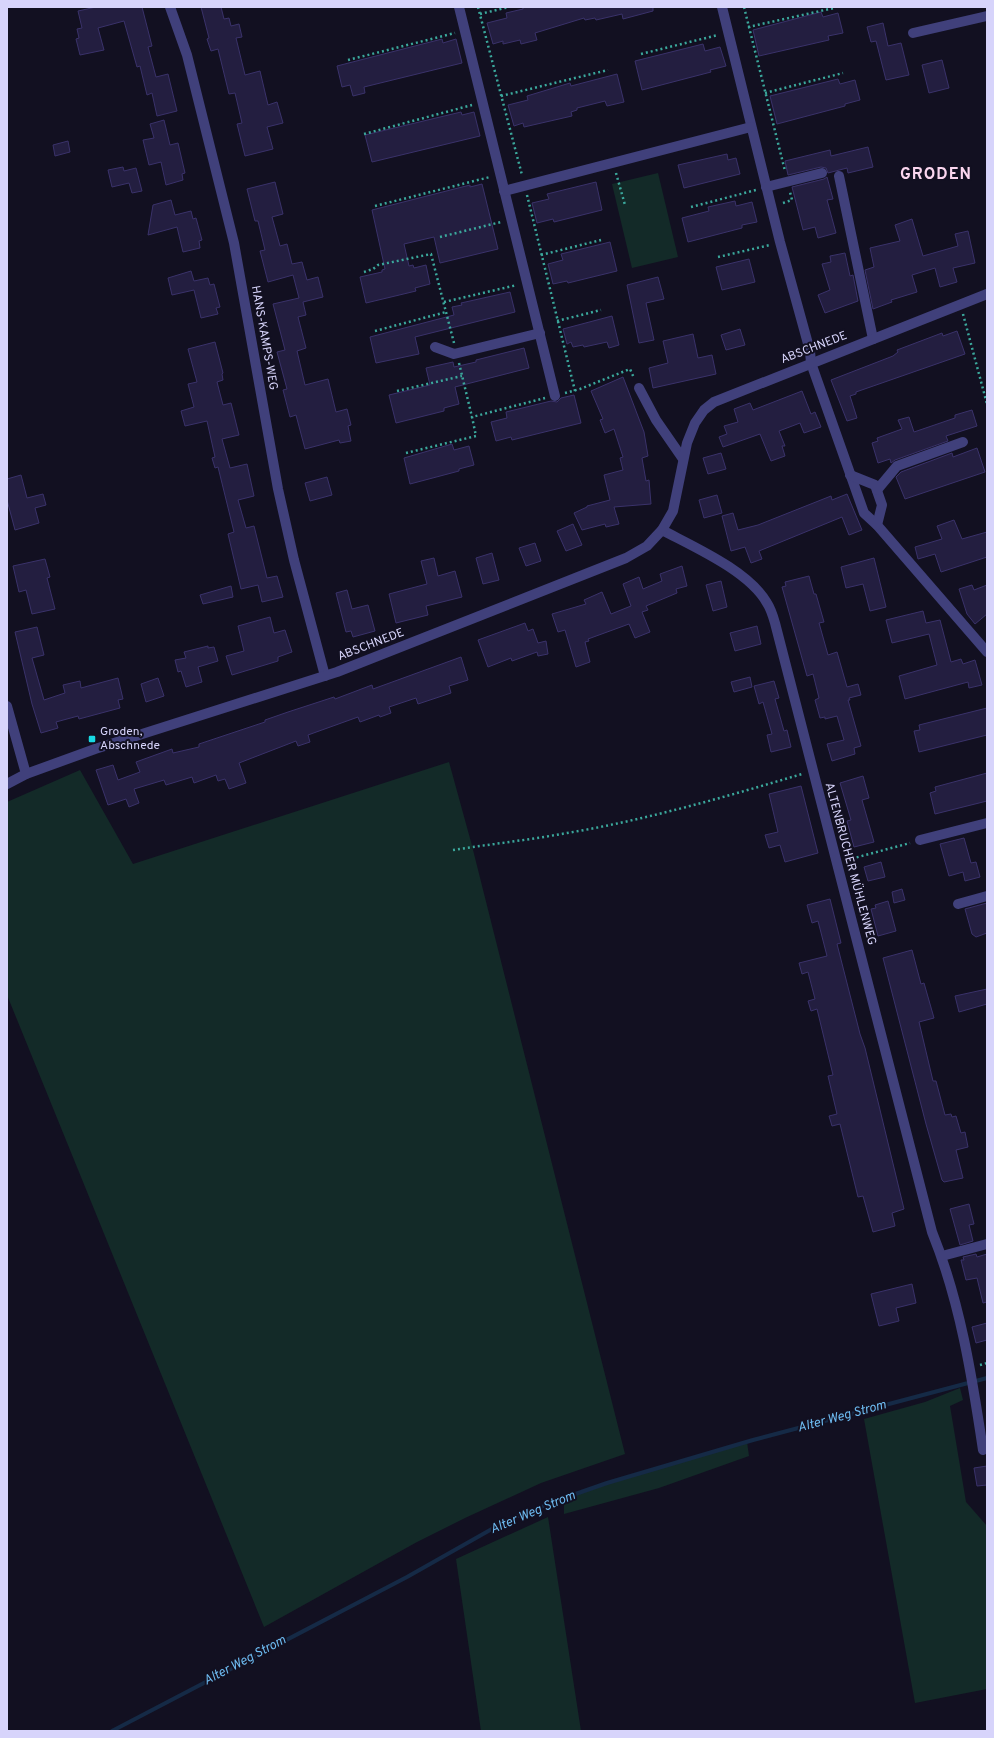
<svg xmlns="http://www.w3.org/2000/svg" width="994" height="1738" viewBox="0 0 994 1738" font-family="Overpass,sans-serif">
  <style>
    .green { fill: #132a28 }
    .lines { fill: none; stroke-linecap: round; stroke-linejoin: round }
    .stream { stroke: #152a46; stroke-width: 4 }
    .building { fill: #231e40; stroke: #3a326a }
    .path { stroke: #3ba89c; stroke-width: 2.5; stroke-dasharray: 2 3; stroke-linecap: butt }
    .minor { stroke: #40407b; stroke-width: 10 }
    .poi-dot { fill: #18d9e3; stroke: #121021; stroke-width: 1.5 }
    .labels { text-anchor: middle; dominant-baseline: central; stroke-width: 4; stroke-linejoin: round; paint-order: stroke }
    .street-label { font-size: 12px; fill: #d7d4fb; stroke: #121021 }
    .poi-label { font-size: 12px; fill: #d7d4fb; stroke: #121021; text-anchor: start }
    .water-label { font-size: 13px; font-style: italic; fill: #6dbaf0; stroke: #121021 }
    .district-label { font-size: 16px; font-weight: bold; letter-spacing: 1px; fill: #fbd6ef; stroke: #121021 }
  </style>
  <rect width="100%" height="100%" fill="#121021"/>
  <g class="green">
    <polygon points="658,173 678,257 632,268 612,184"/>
    <polygon points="449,762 471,842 625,1454 541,1483 465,1518 417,1542 264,1627 7,995 7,802 80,770 133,864"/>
    <polygon points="960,1388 963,1400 950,1406 966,1502 987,1526 987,1689 915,1703 864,1419 925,1402"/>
    <polygon points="747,1442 749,1456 659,1488 564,1514 564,1498 607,1483"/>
    <polygon points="548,1517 581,1731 481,1731 456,1559"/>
  </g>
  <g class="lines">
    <polyline class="stream" points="112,1731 407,1577 506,1521 564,1498 607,1483 753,1440 987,1378"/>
  </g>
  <g class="building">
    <polygon points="96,7 142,7 152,46 148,47 156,77 168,74 177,111 157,116 152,93 147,95 140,66 137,67 124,21 98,28 104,50 80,55 76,39 79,38 77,29 82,28 78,11"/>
    <polygon points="201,7 221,7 224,19 229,18 231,26 239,24 242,37 236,38 245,75 260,71 268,105 277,102 283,123 267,127 273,149 245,156 237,124 242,123 235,93 229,94 218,49 211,51 207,39 209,38"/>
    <polygon points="523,7 653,7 653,11 623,19 622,14 596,20 595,18 585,20 584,18 535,33 537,40 521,44 520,40 503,44 503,41 493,44 487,23 507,18 506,13 523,9"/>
    <polygon points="821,12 823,17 838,13 843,33 828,36 829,40 759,56 753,30"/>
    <polygon points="883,23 888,46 901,43 909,75 886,80 876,41 871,42 867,27"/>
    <polygon points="442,39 443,43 456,39 462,63 364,87 365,93 353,96 350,85 342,87 337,66"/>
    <polygon points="703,44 705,51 720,47 726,66 710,70 711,72 642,90 635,61"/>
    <polygon points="942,60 949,88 929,93 922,65"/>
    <polygon points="617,74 624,102 607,106 605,101 577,108 577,110 571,112 572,116 524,127 523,123 514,126 508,105 528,100 527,96 570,83 571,86"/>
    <polygon points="838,79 840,84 855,80 860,100 845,104 845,106 777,124 770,96"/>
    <polygon points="461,112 462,115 474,112 480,136 372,162 365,135"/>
    <polygon points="164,120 170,145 178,143 185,173 182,174 183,180 166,185 161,162 149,165 143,140 154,138 150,124"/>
    <polygon points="68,141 70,152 55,156 53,145"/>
    <polygon points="868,147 873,167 848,173 847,168 828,173 826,168 821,167 788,175 785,161 830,150 831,156"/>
    <polygon points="727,154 728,160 736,158 740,174 684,188 678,165"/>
    <polygon points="123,167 124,171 136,168 142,191 132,193 129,183 112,187 108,170"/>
    <polygon points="827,177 833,199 827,200 836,233 818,238 815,227 803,230 792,187 824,179"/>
    <polygon points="275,182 283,214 272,217 280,246 287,244 292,264 302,262 307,280 318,277 323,297 303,302 306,315 298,317 306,348 297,351 305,385 328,379 336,412 347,409 351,425 348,426 351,441 340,443 339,440 305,449 296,415 290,417 283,390 287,389 277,352 285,350 273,304 299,298 293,275 268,282 260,251 265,250 258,221 255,221 247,189"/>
    <polygon points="596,182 602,210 554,222 553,219 537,223 532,203 549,199 547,194"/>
    <polygon points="482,184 498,249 440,263 434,237 404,244 409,266 413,265 414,268 426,265 430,284 415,288 416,291 366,303 360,277 382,272 382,270 385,269 372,210 470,185 470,187"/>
    <polygon points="171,200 175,215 191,211 193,219 196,218 202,240 199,241 200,248 183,252 177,227 148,235 153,205"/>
    <polygon points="735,201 736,206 752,202 757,222 742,225 742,228 688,242 682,218 709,211 708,207"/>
    <polygon points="912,219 923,256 958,246 955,234 968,231 975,263 953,268 957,282 940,287 935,268 912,275 917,292 891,300 892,302 873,309 865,270 874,267 870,248 900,241 895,225"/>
    <polygon points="610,242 617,271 568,283 567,281 553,284 548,264 563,260 561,254"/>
    <polygon points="845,253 850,276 853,275 858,301 825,313 818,295 830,290 822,264 831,262 830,256"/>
    <polygon points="749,259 755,282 722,290 716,267"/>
    <polygon points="191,271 194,281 208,278 210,285 214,284 220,307 216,308 218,314 201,318 194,290 172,295 168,278"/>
    <polygon points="658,277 664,299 646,303 654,340 639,343 627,285"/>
    <polygon points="510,292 515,312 415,337 419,354 376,363 370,337 454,315 452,307 462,305 461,303"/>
    <polygon points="612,316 619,345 609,348 607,342 584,347 583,345 573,347 571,342 567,344 563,329"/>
    <polygon points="740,329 745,345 726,350 721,335"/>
    <polygon points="957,331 965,354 856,392 856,394 850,396 857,418 847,421 831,380 893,356 898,352 897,350 942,333 943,336"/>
    <polygon points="693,334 698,358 712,355 716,374 653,388 649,368 668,363 663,341"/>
    <polygon points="215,342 223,373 222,374 223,380 217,382 223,405 231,403 239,435 222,439 230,468 247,464 254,496 238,500 246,528 254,526 267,578 277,576 283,597 262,602 258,585 241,589 228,534 234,532 218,467 215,468 212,458 215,457 207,421 185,426 181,411 194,407 188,384 197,382 188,349"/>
    <polygon points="524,348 529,368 455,387 459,404 444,408 444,411 396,423 389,395 430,385 426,368 453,362 454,367 476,362 476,360"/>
    <polygon points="623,377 644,432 648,456 642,458 646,481 649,480 651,504 614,507 619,524 606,527 605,524 582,530 574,513 587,507 587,506 610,500 604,475 623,470 620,458 623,457 614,429 605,433 600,420 603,419 591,391"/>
    <polygon points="802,391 811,414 815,412 821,427 804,433 800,423 779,431 785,446 782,446 785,456 771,461 760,434 723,447 719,437 727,434 724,426 738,422 734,409 750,403 753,410"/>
    <polygon points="574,395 581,423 512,440 511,437 496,441 491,422 507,418 506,412 551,401 557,402 561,398"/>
    <polygon points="972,410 977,426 946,436 948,441 895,460 891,463 890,459 878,463 872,443 878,441 877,438 902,429 898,420 909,417 914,432 955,418 955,415"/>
    <polygon points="452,444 454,450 469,446 474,465 459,469 459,471 410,484 404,458"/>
    <polygon points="977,448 985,472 905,499 896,477 901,472 952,453 953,457"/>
    <polygon points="721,453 726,469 708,474 703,458"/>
    <polygon points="21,475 27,498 43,494 46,505 35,508 39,523 15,530 7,500 7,479"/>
    <polygon points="327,477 332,495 310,501 305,483"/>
    <polygon points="847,494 862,530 849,535 842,517 759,551 762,559 751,563 745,547 731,551 722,516 733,513 738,530 758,525 831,496 832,500"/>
    <polygon points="717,495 722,513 704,518 699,500"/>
    <polygon points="954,520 962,539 987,532 987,557 941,572 935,554 918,559 915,547 942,539 937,526"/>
    <polygon points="573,524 582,545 566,551 557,531"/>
    <polygon points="535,543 541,561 526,566 519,548"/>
    <polygon points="492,553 499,580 483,584 476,558"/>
    <polygon points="434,558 438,576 455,571 462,597 426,606 428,615 396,623 389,594 427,584 421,561"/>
    <polygon points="874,558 886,607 870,611 863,584 846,588 841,567"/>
    <polygon points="45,559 50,577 47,578 55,609 32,614 26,590 19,592 13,566"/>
    <polygon points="682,566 687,586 676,589 677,593 646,606 648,610 642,612 650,632 635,638 629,624 588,639 589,641 585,642 590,662 576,667 565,630 558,632 552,614 586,604 584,600 602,592 611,614 631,606 623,584 639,577 643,589 662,581 660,574"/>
    <polygon points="809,576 814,594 816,594 824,622 819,623 828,655 837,652 847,687 858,684 861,695 849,698 850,700 848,700 861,746 854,748 855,754 832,761 827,744 844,740 837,716 825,719 825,717 820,718 815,700 819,698 813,674 807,676 782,587 786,586 785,582"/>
    <polygon points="721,581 727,607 713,611 706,585"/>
    <polygon points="972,585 974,590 987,585 987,614 975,624 967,614 959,589"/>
    <polygon points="231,586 233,597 203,604 200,595"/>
    <polygon points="347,590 352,609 368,605 375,631 353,637 351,631 346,632 336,593"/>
    <polygon points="923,611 926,623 940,620 951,662 961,659 963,664 975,660 982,685 969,688 968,682 905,699 899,676 937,665 929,634 892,643 886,620"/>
    <polygon points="270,617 274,633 285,630 292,652 278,657 278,661 232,675 226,656 244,651 238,626"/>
    <polygon points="525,623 528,631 533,629 538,643 546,641 548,654 538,656 537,652 512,661 511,658 488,667 478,640"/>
    <polygon points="757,626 761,644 735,651 730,633"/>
    <polygon points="37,627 44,655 32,658 44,700 65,693 63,685 80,681 81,688 118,678 123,699 118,700 120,708 79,719 78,716 56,722 58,728 41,733 32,704 15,632"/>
    <polygon points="208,646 208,648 214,647 218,661 198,667 202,682 186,687 181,671 178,672 175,660 186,658 184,652"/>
    <polygon points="461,657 468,680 449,686 451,693 418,704 416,698 389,707 391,713 380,717 379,715 360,722 358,717 308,735 310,742 298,746 296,741 239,763 246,783 229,789 225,779 218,781 216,775 194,783 192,777 166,785 164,780 134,789 139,803 129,807 126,799 108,805 96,770 113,765 118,780 140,772 136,762 172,749 173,753 199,747 199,744 265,722 265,720 288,712 334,697 335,699 372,685 373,689"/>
    <polygon points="750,677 752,687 734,692 731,682"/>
    <polygon points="158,678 164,696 146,702 141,684"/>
    <polygon points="774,681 779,698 775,699 784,731 787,730 791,747 771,752 767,735 772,734 763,702 759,704 754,686"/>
    <polygon points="987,708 987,735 919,752 914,731 920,730 919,725"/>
    <polygon points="987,773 987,801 935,814 930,793 936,791 935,787"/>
    <polygon points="863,776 869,798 862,800 874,842 854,847 847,821 851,820 840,783"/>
    <polygon points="801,786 818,853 785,862 780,845 769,848 765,835 778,832 769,794"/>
    <polygon points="964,838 971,863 976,862 980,877 965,881 963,872 949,876 940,844"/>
    <polygon points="881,862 885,877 868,881 864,867"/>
    <polygon points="902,889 905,900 894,903 892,892"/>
    <polygon points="830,899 841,943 837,944 860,1034 865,1048 904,1209 892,1213 895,1226 873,1232 863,1196 858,1197 840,1124 832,1126 829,1116 837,1114 828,1076 833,1075 817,1009 811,1011 808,1001 815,999 808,972 802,974 799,963 827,956 818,921 812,923 807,905"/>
    <polygon points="888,901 896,931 878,936 871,909 876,908 875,905"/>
    <polygon points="987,903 987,933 976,937 972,934 965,909"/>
    <polygon points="912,950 921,984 924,983 934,1018 919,1022 933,1081 936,1081 945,1115 951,1114 952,1117 956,1116 961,1133 965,1132 968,1147 956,1150 963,1178 944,1182 942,1180 926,1124 883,958"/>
    <polygon points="987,989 987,1004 959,1012 955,996"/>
    <polygon points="969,1204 974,1224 969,1225 973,1241 960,1245 950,1209"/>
    <polygon points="976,1254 977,1257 987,1254 987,1302 983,1303 977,1278 966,1280 961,1260 964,1260 963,1257"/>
    <polygon points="912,1284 916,1303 896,1308 899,1321 879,1326 871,1294"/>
    <polygon points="987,1323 987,1340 976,1343 972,1327"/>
    <polygon points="987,1466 987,1485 977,1486 974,1468"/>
  </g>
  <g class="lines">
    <g class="path">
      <polyline points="478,7 522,175"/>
      <polyline points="744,7 785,171"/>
      <polyline points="480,14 509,7"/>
      <polyline points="748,27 834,8"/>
      <polyline points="641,54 718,35"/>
      <polyline points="348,60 455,33"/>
      <polyline points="765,93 843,73"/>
      <polyline points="501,96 608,70"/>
      <polyline points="364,134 472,105"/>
      <polyline points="616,173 625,205"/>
      <polyline points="527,195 575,391"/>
      <polyline points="783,203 792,200 790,192"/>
      <polyline points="375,206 490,177"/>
      <polyline points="691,207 756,190"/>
      <polyline points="440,237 501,222"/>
      <polyline points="541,255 601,240"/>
      <polyline points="718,257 770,245"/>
      <polyline points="364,272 373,269 378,265 431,254 454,343"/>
      <polyline points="444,302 517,285"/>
      <polyline points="963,314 987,404"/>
      <polyline points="557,321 601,310"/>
      <polyline points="375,331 446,312"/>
      <polyline points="459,363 472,417"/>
      <polyline points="397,391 462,376"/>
      <polyline points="565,393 580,389 630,369 634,378"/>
      <polyline points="406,453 476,436 472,417 545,398"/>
      <path d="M453,850C491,844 529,840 567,833C646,820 725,797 802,774"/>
      <polyline points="847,860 910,843"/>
      <polyline points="980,1365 987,1363"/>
    </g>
    <g class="minor">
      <polyline points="170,7 187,55 234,243 278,489 294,560 325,676"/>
      <polyline points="459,7 555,396"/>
      <polyline points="722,7 780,242 810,351 811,363 864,513 877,525 987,652"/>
      <polyline points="913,33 987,16"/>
      <polyline points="839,176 873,339"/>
      <polyline points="766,187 822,173"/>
      <polyline points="504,191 751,127"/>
      <polyline points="435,347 454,354 540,333"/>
      <polyline points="639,388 656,420 683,459"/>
      <polyline points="850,475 875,485 882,505 877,525"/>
      <polyline points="877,490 897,466 963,442"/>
      <path d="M662,530C694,547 749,571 767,603C771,609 773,616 775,623L932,1232C960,1301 972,1376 983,1450"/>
      <polyline points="7,706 26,774"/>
      <polyline points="7,784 26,774 95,749 337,672 626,558 647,546 662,530 673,511 687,443 695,423 704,410 714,402 987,294"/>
      <polyline points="920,840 987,823"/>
      <polyline points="958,904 987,896"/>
      <polyline points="942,1256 987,1244"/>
    </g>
  </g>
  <rect class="poi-dot" x="88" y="735" width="8" height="8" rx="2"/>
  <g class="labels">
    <g class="street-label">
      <text transform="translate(264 338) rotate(80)">HANS-KAMPS-WEG</text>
      <text transform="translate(814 348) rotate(-21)">ABSCHNEDE</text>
      <text transform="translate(371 645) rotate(-21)">ABSCHNEDE</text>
      <text transform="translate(850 864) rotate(75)">ALTENBRUCHER MÜHLENWEG</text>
    </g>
    <g class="poi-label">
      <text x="100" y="732">Groden,<tspan x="100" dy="14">Abschnede</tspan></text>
    </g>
    <g class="water-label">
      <text transform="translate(842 1417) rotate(-15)">Alter Weg Strom</text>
      <text transform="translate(533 1513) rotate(-23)">Alter Weg Strom</text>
      <text transform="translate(245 1661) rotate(-28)">Alter Weg Strom</text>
    </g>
    <g class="district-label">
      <text x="936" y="175">GRODEN</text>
    </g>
  </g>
  <rect width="994" height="1738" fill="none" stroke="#d7d4fb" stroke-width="16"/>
</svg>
